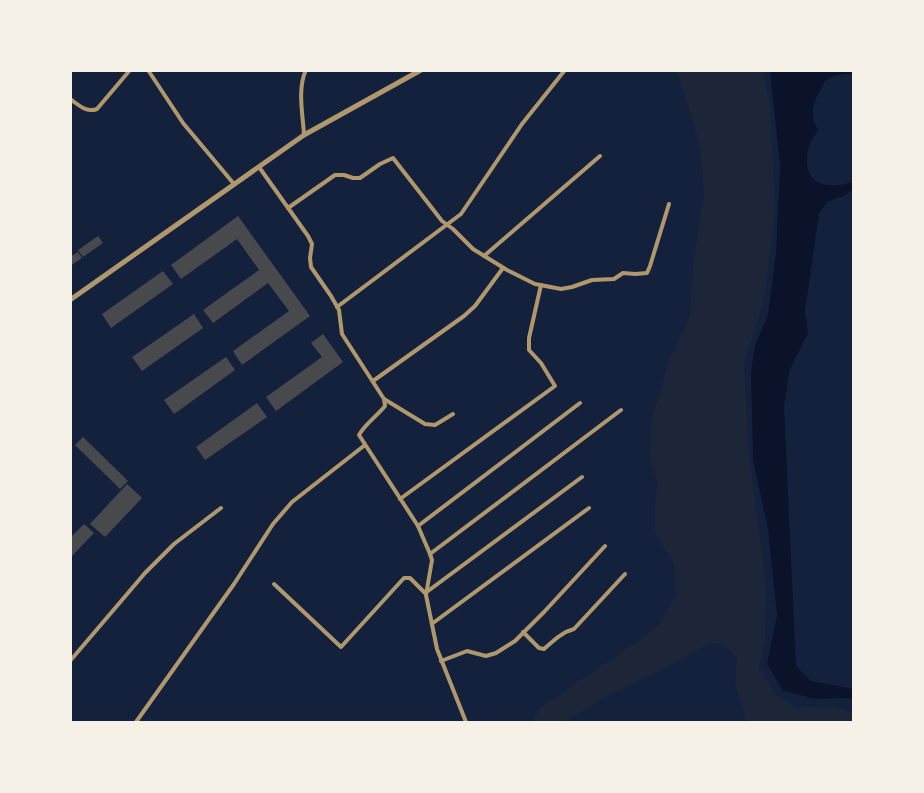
<svg xmlns="http://www.w3.org/2000/svg" width="924" height="793" viewBox="0 0 924 793" font-family="'Source Sans 3',sans-serif">
  <style>
    .green { fill: #1d2539 }
    .water { fill: #0b132b }
    .building { fill: #48494c }
    .lines { fill: none; stroke-linecap: round; stroke-linejoin: round }
    .minor { stroke: #b1986c; stroke-width: 4 }
    .tertiary { stroke: #b1986c; stroke-width: 5 }
  </style>
  <rect width="100%" height="100%" fill="#14213d"/>
  <polygon class="green" points="677,71 763,71 770,103 775,211 764,300 744,365 749,455 766,587 765,641 759,668 776,695 795,707 834,708 853,712 853,722 747,722 735,684 737,658 721,643 708,644 658,672 599,701 564,722 531,722 541,707 636,643 659,624 676,595 674,564 655,533 655,504 658,484 650,459 652,419 669,361 690,316 693,264 704,197 702,158 697,136"/>
  <path class="water" d="M770,71H853V73C844,75 834,73 826,81C825,81 821,88 821,89C813,102 809,116 818,130C815,135 810,141 809,147C807,151 807,156 807,161C807,188 833,188 853,182V189L848,194L827,202L819,214L805,311L808,333L790,369L784,406L796,666L811,681L853,689V699L846,698L816,699L783,691L767,664L777,615L768,529L753,460L751,372L755,345L768,315L776,253L780,166Z"/>
  <g class="building">
    <polygon points="238,216 310,316 242,365 233,351 289,311 268,283 213,323 203,310 259,270 237,239 181,279 171,265"/>
    <polygon points="98,236 103,243 83,257 78,250"/>
    <polygon points="78,252 82,258 70,266 70,257"/>
    <polygon points="163,271 173,284 111,328 102,314"/>
    <polygon points="194,314 203,328 142,371 132,357"/>
    <polygon points="323,334 343,362 276,411 266,397 322,357 311,343"/>
    <polygon points="226,357 235,370 174,414 164,400"/>
    <polygon points="257,403 267,417 205,460 196,447"/>
    <polygon points="83,437 128,481 120,489 75,445"/>
    <polygon points="127,484 142,498 105,537 90,524"/>
    <polygon points="84,524 94,533 70,558 70,538"/>
  </g>
  <g class="lines">
    <g class="minor">
      <polyline points="148,70 183,123 234,184"/>
      <path d="M70,99C79,105 86,113 97,109L130,70"/>
      <path d="M304,135C303,115 297,89 306,70"/>
      <path d="M259,167L308,236L312,244L310,258L311,267L331,296L339,310L342,334L384,399L385,406C376,417 365,424 359,435L418,526L430,554L432,560L426,595L437,649L466,722"/>
      <polyline points="288,208 335,175 344,175 353,178 360,178 380,164 393,158 442,221 453,229 473,249 507,270 535,284 561,289 572,287 592,280 614,279 623,273 635,274 647,273 650,266 669,204"/>
      <polyline points="484,256 600,156"/>
      <polyline points="337,307 461,214 522,124 565,70"/>
      <polyline points="373,381 464,316 475,306 503,268"/>
      <polyline points="384,399 425,424 435,425 453,414"/>
      <polyline points="400,499 555,386 541,363 529,350 529,338 541,285"/>
      <polyline points="418,526 580,403"/>
      <polyline points="430,554 621,410"/>
      <polyline points="274,584 341,647 404,578 410,578 426,594"/>
      <polyline points="428,591 582,477"/>
      <polyline points="433,623 589,508"/>
      <path d="M523,632L539,648L544,649C553,641 562,632 574,629L625,574"/>
      <polyline points="70,661 145,573 174,544 221,508"/>
      <polyline points="441,661 467,651 486,656 496,653 515,641 544,612 605,546"/>
      <polyline points="136,722 234,584 273,524 292,502 365,445"/>
    </g>
    <polyline class="tertiary" points="70,300 304,135 421,70"/>
  </g>
  <rect width="924" height="793" fill="none" stroke="#f6f1e7" stroke-width="144"/>
</svg>
